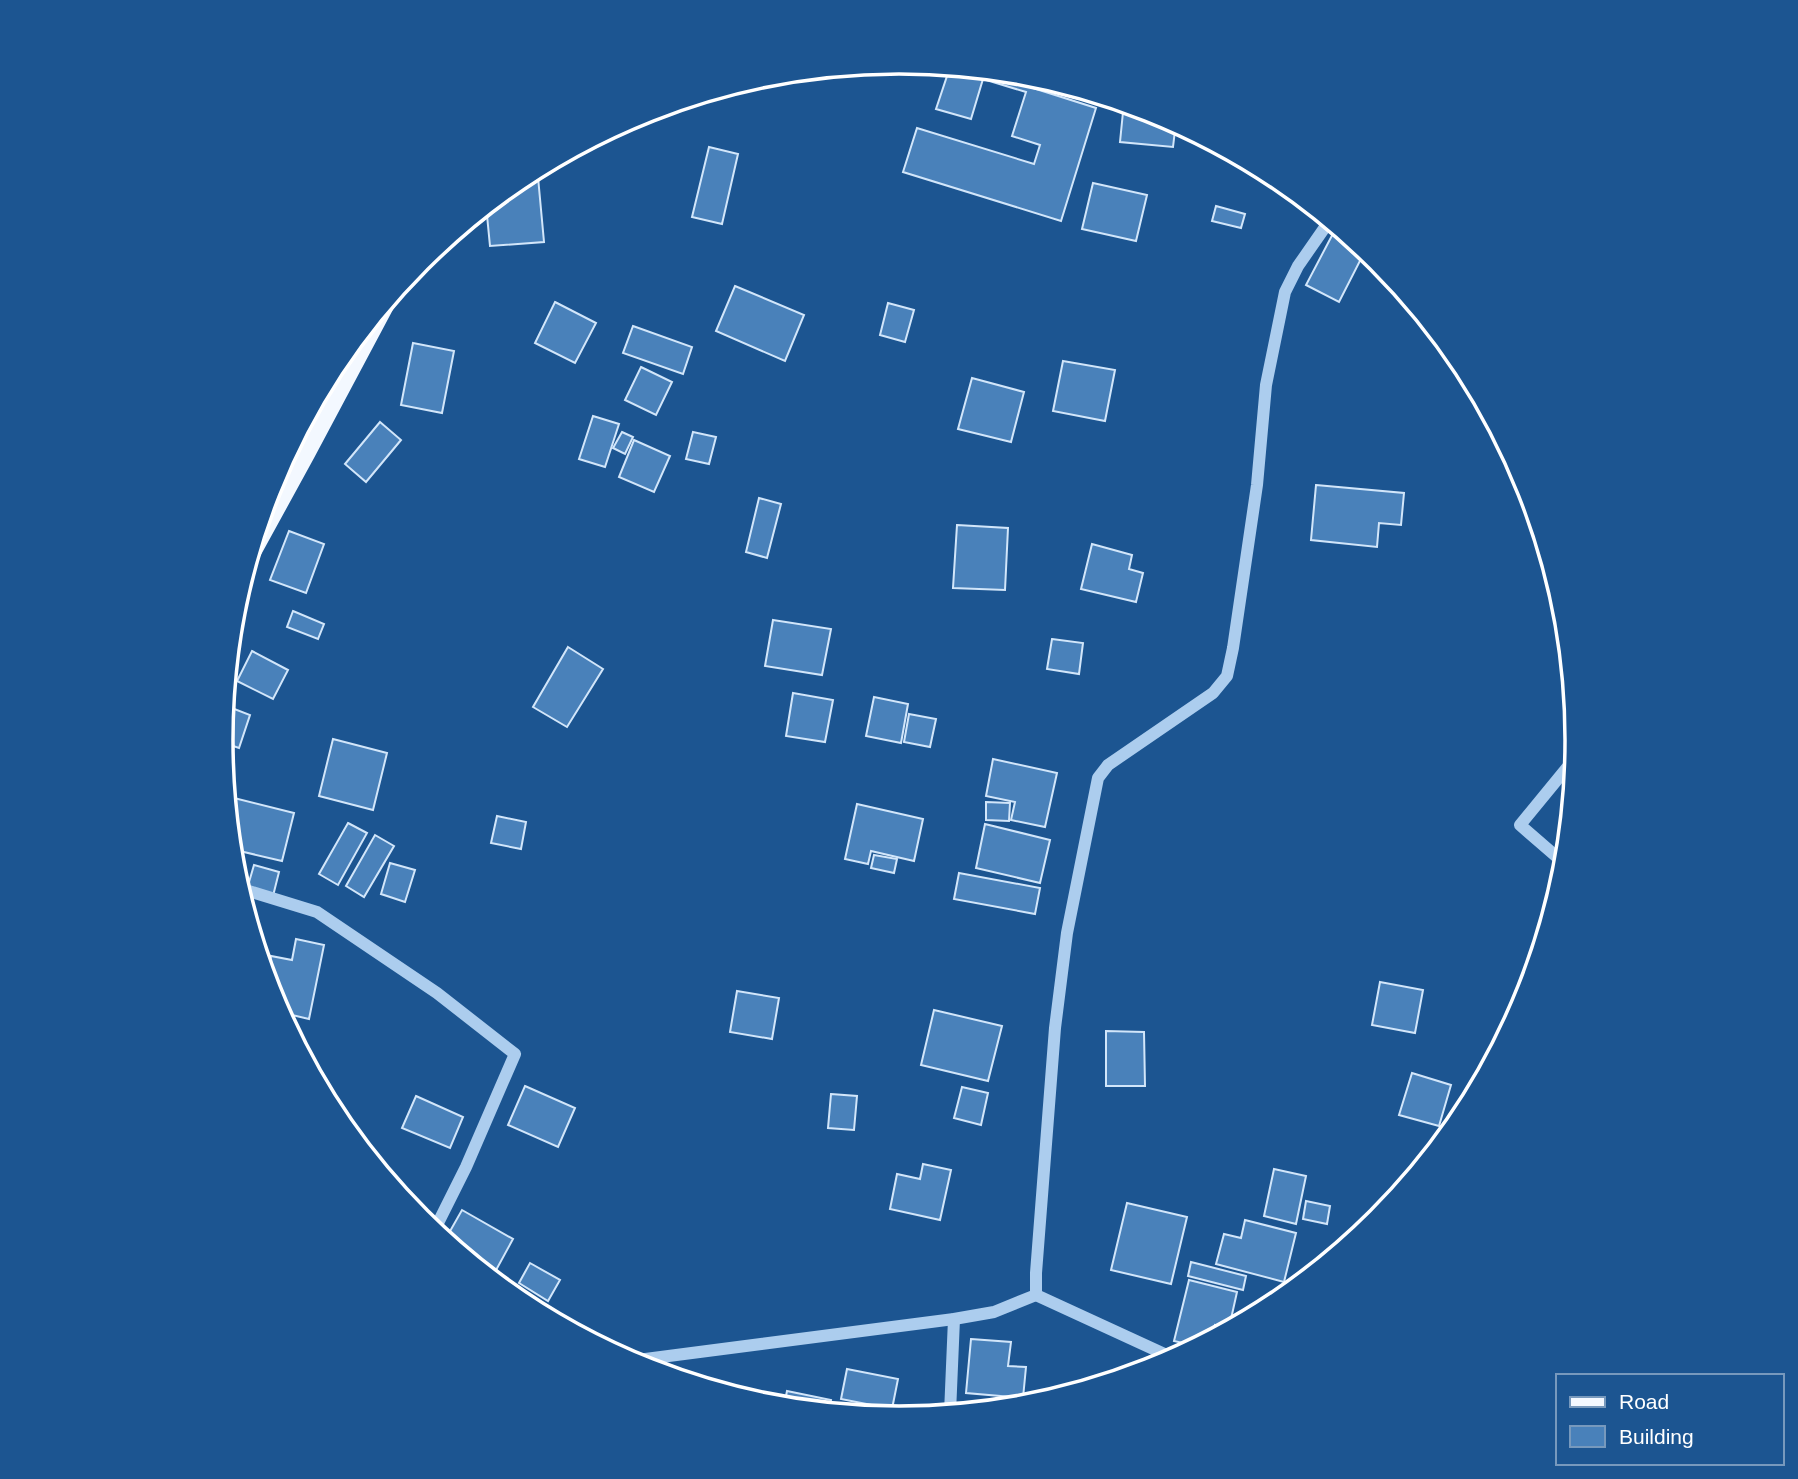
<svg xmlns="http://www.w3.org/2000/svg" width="1798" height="1479" viewBox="0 0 1798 1479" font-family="Helvetica,sans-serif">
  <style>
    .building { fill: #4981ba; stroke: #d2e6fa; stroke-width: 2 }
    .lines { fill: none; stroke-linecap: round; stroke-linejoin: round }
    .minor { stroke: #accdee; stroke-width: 12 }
    .major { stroke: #f3f8ff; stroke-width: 18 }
    .rim { fill: none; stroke: #fff; stroke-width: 3.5 }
  </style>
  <rect width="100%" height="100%" fill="#1c5591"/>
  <g class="building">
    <polygon points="932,64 1032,74 1034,75 1030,87 1096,108 1061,221 903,172 917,128 1034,164 1040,145 1012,136 1026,92 983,79 971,119 936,109 949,70"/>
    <polygon points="1124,102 1159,113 1176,122 1173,147 1120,142"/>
    <polygon points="709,147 738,154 722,224 692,217"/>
    <polygon points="538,177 544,242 490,246 486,205 519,179"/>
    <polygon points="1093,183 1147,195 1136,241 1082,229"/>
    <polygon points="1216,206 1245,214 1241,228 1212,221"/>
    <polygon points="1337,226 1366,249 1339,302 1306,285"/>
    <polygon points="735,286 804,315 785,361 716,331"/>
    <polygon points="555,302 596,323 575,363 535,343"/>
    <polygon points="888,303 914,310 905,342 880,335"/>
    <polygon points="633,326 692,347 683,374 623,353"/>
    <polygon points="413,343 454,351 442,413 401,405"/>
    <polygon points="1063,361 1115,370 1105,421 1053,411"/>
    <polygon points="641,367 672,382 656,415 625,400"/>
    <polygon points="972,378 1024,392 1011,442 958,429"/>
    <polygon points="593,416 619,424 605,467 579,459"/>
    <polygon points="380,422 401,440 366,482 345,464"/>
    <polygon points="622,432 633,437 625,454 613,448"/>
    <polygon points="693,432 716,437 709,464 686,459"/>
    <polygon points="634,440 670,456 654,492 619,477"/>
    <polygon points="1316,485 1404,493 1401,525 1379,523 1377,547 1311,540"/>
    <polygon points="759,498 781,504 767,558 746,552"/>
    <polygon points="957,525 1008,528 1005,590 953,588"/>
    <polygon points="289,531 324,544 306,593 270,580"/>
    <polygon points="1092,544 1132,555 1129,569 1143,573 1136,602 1081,589"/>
    <polygon points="293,611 324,624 318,639 287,627"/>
    <polygon points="773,620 831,629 822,675 765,666"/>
    <polygon points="1052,639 1083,643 1079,674 1047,669"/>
    <polygon points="568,647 603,669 567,727 533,707"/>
    <polygon points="252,651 288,670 273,699 237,681"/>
    <polygon points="793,693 833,700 825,742 786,736"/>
    <polygon points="874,697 908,704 901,743 866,736"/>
    <polygon points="224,705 250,715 239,748 221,742"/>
    <polygon points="909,714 936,719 930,747 904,742"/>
    <polygon points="333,739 387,753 373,810 319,796"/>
    <polygon points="993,759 1057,773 1045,827 1011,820 1015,802 986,796"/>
    <polygon points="226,796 294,813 282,861 231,849"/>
    <polygon points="986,802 1010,803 1009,821 986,820"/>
    <polygon points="857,804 923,819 914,861 871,851 868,864 845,859"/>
    <polygon points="497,816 526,822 521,849 491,843"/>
    <polygon points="348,823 367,833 338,885 319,874"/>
    <polygon points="985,824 1050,840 1040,883 976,868"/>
    <polygon points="375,835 394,846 364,897 346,886"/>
    <polygon points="874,855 897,859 894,873 871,868"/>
    <polygon points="390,863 415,870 405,902 381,894"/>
    <polygon points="254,865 279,872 273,896 247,889"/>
    <polygon points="959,873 1040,888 1035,914 954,899"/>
    <polygon points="296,939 324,945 309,1019 292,1015 289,1030 272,999 266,979 271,956 292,960"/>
    <polygon points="1380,982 1423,990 1415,1033 1372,1025"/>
    <polygon points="737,991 779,998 772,1039 730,1032"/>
    <polygon points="934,1010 1002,1026 988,1081 921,1065"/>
    <polygon points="1106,1031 1144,1032 1145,1086 1106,1086"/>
    <polygon points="1412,1073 1451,1085 1439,1126 1399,1115"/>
    <polygon points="525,1086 575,1108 558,1147 508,1125"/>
    <polygon points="962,1087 988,1093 981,1125 954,1118"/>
    <polygon points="831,1094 857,1096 854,1130 828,1128"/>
    <polygon points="416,1096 463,1117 450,1148 402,1128"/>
    <polygon points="923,1164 951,1170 940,1220 890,1209 897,1174 920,1179"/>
    <polygon points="1274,1169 1306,1176 1296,1224 1264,1216"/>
    <polygon points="1306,1201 1330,1206 1327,1224 1303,1219"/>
    <polygon points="1127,1203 1187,1217 1171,1284 1111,1270"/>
    <polygon points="462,1210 513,1239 495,1272 459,1252 445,1240"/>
    <polygon points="1245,1220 1296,1233 1284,1282 1216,1264 1224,1234 1241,1238"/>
    <polygon points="1191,1262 1246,1276 1243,1290 1188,1276"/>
    <polygon points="530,1263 560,1280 548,1301 519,1283"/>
    <polygon points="1189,1280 1237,1292 1229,1328 1215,1325 1212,1337 1196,1346 1174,1341"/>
    <polygon points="971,1339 1011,1342 1008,1366 1026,1367 1023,1398 966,1393"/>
    <polygon points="847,1369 898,1379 892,1409 841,1399"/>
    <polygon points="787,1391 831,1400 829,1411 784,1406"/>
  </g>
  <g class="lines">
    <g class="minor">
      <polyline points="1565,864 1520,825 1575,758"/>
      <polyline points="239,888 317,912 437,993 515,1054 466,1167 434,1231"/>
      <polyline points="1036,1295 1173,1358"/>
      <polyline points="630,1361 954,1319 994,1312 1036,1295 1036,1273 1055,1028 1067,933 1098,778 1108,765 1213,693 1227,676 1233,648 1257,485 1266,385 1285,292 1298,266 1330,220"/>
      <polyline points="950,1413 954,1319"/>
    </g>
    <polyline class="major" points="249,558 306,454 389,298"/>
  </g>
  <path d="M0 0H1798V1479H0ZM233 740a666 666 0 1 1 1332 0a666 666 0 1 1-1332 0Z" fill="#1c5591" fill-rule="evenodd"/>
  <path class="rim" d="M233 740a666 666 0 1 1 1332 0a666 666 0 1 1-1332 0Z"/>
  <rect x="1556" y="1374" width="228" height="91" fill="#1c5591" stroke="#7799bd" stroke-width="2"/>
  <rect x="1570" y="1397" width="35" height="10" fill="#f3f8ff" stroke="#7799bd" stroke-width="2"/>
  <text x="1619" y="1409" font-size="21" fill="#ffffff">Road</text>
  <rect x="1570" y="1426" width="35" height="21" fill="#4981ba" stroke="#7799bd" stroke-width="2"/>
  <text x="1619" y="1444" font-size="21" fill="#ffffff">Building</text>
</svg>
